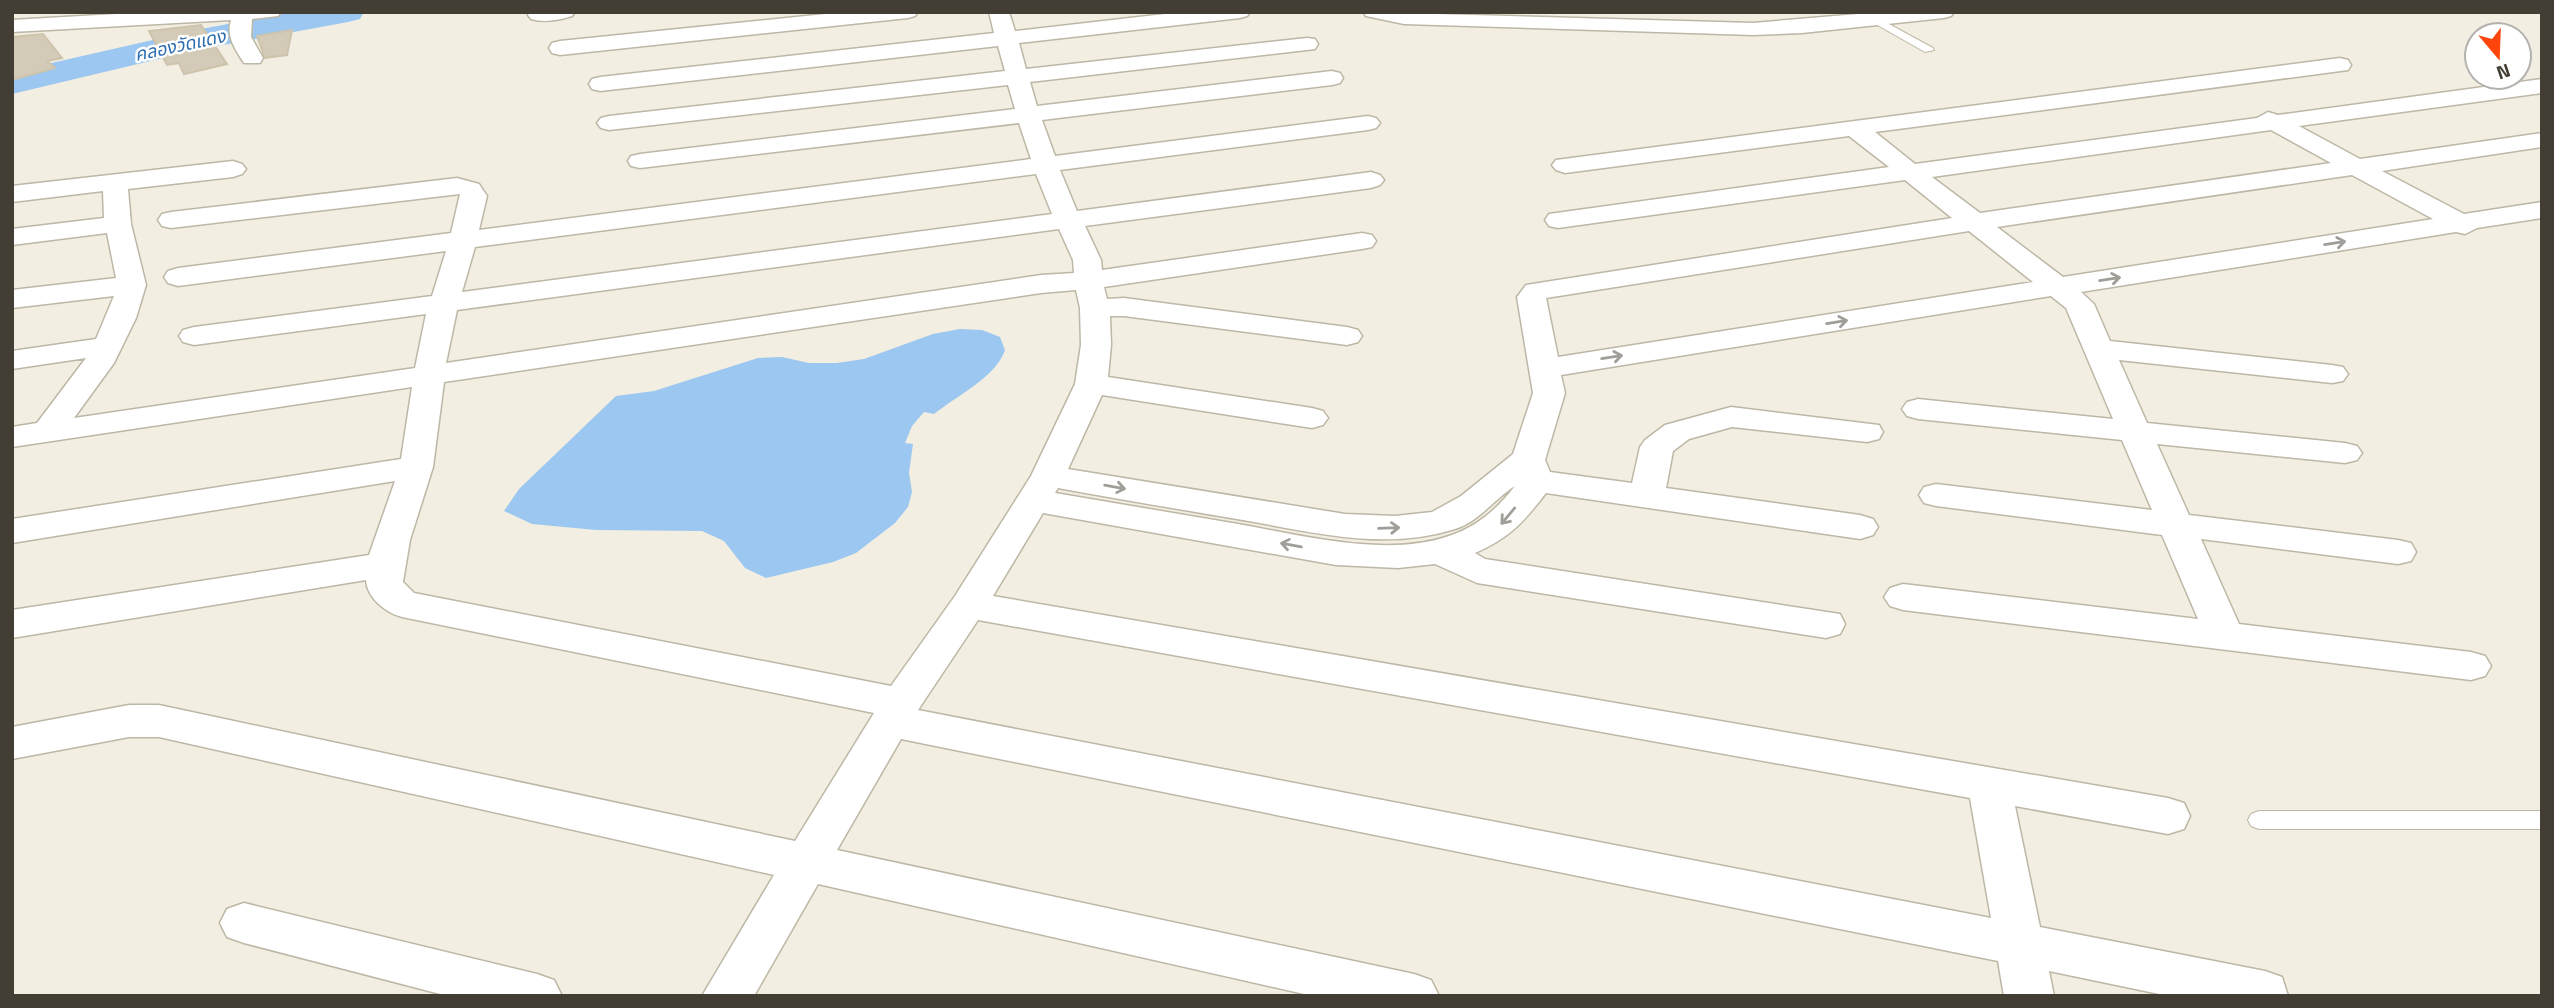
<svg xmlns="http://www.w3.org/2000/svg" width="2554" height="1008" viewBox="0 0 2554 1008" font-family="'Titillium Web','Noto Sans Thai',sans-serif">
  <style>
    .water { fill: #9cc7f1 }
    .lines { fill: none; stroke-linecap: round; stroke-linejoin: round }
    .river { fill: #9cc7f1; fill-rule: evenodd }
    .building { fill: #d3cbb7; stroke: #cec3ab; stroke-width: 2 }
    .service-casing { stroke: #bdb7a5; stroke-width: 2 }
    .minor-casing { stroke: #bdb7a5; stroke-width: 3 }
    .service { fill: #fff; fill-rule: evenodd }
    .minor { fill: #fff; fill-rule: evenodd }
    .oneway { stroke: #a19e99 }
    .labels { text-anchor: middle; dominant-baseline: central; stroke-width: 5; stroke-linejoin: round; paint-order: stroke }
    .far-water-label { font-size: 18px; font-style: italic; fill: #2b6cb0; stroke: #fff }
  </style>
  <rect width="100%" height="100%" fill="#f2eee2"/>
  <path class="water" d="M960,329L982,330L1000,337L1005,350C996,377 958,395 934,414L924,412L912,426L905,443L913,444L909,473L912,492L908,507L895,523L856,553L833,562L766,578L745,568L724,541L702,531L596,530L532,524L504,511L519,489L616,396L654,391L758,358L782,357L809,363H837L864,359L933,334Z"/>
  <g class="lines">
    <polygon class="river" points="292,12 364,12 360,19 348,22 201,49 12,94 12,72 201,29"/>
  </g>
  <g class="building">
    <polygon points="201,25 227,64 184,74 179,63 167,65 149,31"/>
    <polygon points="292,30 287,55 265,58 257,36"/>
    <polygon points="43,34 62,58 47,61 55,68 12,80 12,37"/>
  </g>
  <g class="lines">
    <g class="service-casing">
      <g id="service">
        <polygon points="1876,17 1933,48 1934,50 1925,52 1872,22 1871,20"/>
        <polygon points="2259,811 2542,811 2542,829 2259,829 2251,826 2248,820 2251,814"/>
      </g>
    </g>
    <g class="minor-casing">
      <g id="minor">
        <path d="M151,12H281L278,16L252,19L251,37L263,58L260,63H244C235,49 226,37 231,20L12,32V20Z"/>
        <path d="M530,12H575L572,16C559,20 544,23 531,19L528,15Z"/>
        <polygon points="845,12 918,12 915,16 908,18 560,55 552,53 549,48 552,43 560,41"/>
        <path d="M989,12H1009L1015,31L1182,12H1250L1247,16L1240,18L1019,43L1026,69L1307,38L1315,39L1318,44L1315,49L1307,50L1030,82L1037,106L1332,71L1340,73L1343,78L1340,83L1332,85L1042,120L1055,156L1368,116L1376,118L1380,123L1376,128L1368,130L1060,170L1077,211L1371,172L1380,175L1384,180L1380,185L1371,188L1085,226L1101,260L1102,270L1362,233L1372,235L1376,241L1372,247L1362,249L1104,287L1107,299L1124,298L1347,327L1358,330L1362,336L1358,342L1347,345L1124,316H1110L1111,345L1108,377L1312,408L1323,411L1328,418L1323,425L1312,428L1102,395L1068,469L1345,514L1395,516L1432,512L1461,496L1513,454L1533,393L1517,297L1526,285L1952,218L1905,180L1558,228L1549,226L1545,220L1549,214L1889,167L1849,136L1565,173L1556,170L1552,165L1556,160L2340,58L2348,60L2351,65L2348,70L1875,132L1915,164L2257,118L2268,112L2278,115L2542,79V93L2299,126L2360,159L2542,133V147L2382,171L2464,214L2542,202V218L2477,228L2465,234L2456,232L2081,292L2094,304L2110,341L2332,365L2343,367L2348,374L2343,381L2332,383L2119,360L2147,423L2345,443L2357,446L2362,453L2357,460L2345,463L2157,444L2189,515L2398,540L2411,543L2416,552L2411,561L2398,564L2201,539L2239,624L2471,652L2485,656L2491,666L2485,676L2471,680L1903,610L1890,606L1884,597L1890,588L1903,584L2198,619L2162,535L1936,506L1924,503L1919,495L1924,487L1936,484L2152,510L2122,440L1918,419L1907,416L1902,409L1907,402L1918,399L2113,419L2066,308L2051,296L1561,375L1565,393L1545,460L1550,472L1632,483L1640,447L1645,440L1665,425L1731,407L1879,425L1883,432L1879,439L1867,442L1732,427L1689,439L1673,451L1666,488L1860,515L1873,519L1878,527L1873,535L1860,539L1546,493C1523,523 1509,538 1475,553L1485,559L1840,614L1845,624L1840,634L1826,638L1477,583L1435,564L1398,568L1336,565L1043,513L993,596L2168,798L2184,803L2190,816L2184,829L2168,834L2015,806L2040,927L2265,971L2282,977L2288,996H2169L2049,971L2054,996H2004L1998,961L901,739L837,850L1414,974L1431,980L1439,996H1313L818,884L754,996H702L774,875L159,737H129L12,759V727L129,705H159L795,841L874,713L402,617C386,613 367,598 366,580L12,638V610L369,555L395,481L12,543V519L401,459L412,387L12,447V427L37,423L86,358L12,369V351L96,339L114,296L12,308V290L116,278L107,233L12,245V229L104,218L103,191L12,202V186L233,161L242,164L246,169L242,174L233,177L128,189L131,224L146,285L136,318L114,363L74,418L415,368L426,314L194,345L183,342L179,336L183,330L194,327L432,296L446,251L178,286L168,283L164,277L168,271L178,268L451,233L460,194L171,228L162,226L158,220L162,214L171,212L457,178L479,184L487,196L479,230L1031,159L1019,123L640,168L631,166L628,161L631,156L640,154L1015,109L1008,85L609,130L601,128L597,123L601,118L609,116L1005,71L998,46L600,91L592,89L589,84L592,79L600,77L994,33ZM2271,130L2331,163L1980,213L1932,177ZM1036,174L1052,214L462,292L475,247ZM2352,175L2433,219L2063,277L1997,227ZM1059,229L1073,260L1074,273L1041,275L446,363L457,310ZM1969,231L2033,282L1558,357L1546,298ZM1076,290L1080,308L1081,345L1075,384L1031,476L955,596L891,686L414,593L403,582L410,540L433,467L444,382L1041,293ZM1515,486C1497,509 1477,527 1449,536C1387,558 1301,535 1238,524C1177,514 1116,503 1055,493L1058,488C1118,499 1178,509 1237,519C1309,531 1383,552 1455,529C1480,521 1494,499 1515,486ZM978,620L1970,798L1991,918L918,710Z"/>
        <polygon points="1363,12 1753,23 1882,12 1954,12 1951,16 1944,18 1802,33 1753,35 1404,24 1366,16"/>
        <polygon points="244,903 537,974 554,980 562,996 448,996 244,943 227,937 220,923 227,909"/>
      </g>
    </g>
    <use href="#service" class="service"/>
    <use href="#minor" class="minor"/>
  </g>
  <defs><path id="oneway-shaft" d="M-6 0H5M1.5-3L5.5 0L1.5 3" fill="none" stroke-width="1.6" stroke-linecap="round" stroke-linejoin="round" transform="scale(1.75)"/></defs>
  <g class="oneway">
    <use href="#oneway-shaft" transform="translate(2335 243) rotate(-9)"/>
    <use href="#oneway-shaft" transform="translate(2110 279) rotate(-9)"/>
    <use href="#oneway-shaft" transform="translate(1837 322) rotate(-9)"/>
    <use href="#oneway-shaft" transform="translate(1612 357) rotate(-9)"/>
    <use href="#oneway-shaft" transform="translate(1115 487) rotate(10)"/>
    <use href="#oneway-shaft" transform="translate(1508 516) rotate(130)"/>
    <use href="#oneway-shaft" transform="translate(1389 528) rotate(-2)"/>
    <use href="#oneway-shaft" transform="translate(1291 545) rotate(-170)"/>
  </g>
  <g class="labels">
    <g class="far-water-label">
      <text transform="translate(180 45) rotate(-12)">คลองวัดแดง</text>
    </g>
  </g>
  <rect width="2554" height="1008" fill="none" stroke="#433e33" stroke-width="28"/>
  <g transform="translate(2498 56) rotate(161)"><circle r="33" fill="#ffffff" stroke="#b4b2ad" stroke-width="2"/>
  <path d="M0-5L12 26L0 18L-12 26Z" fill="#fe460c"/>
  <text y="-10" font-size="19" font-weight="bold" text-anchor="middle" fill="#433e33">N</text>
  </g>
</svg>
